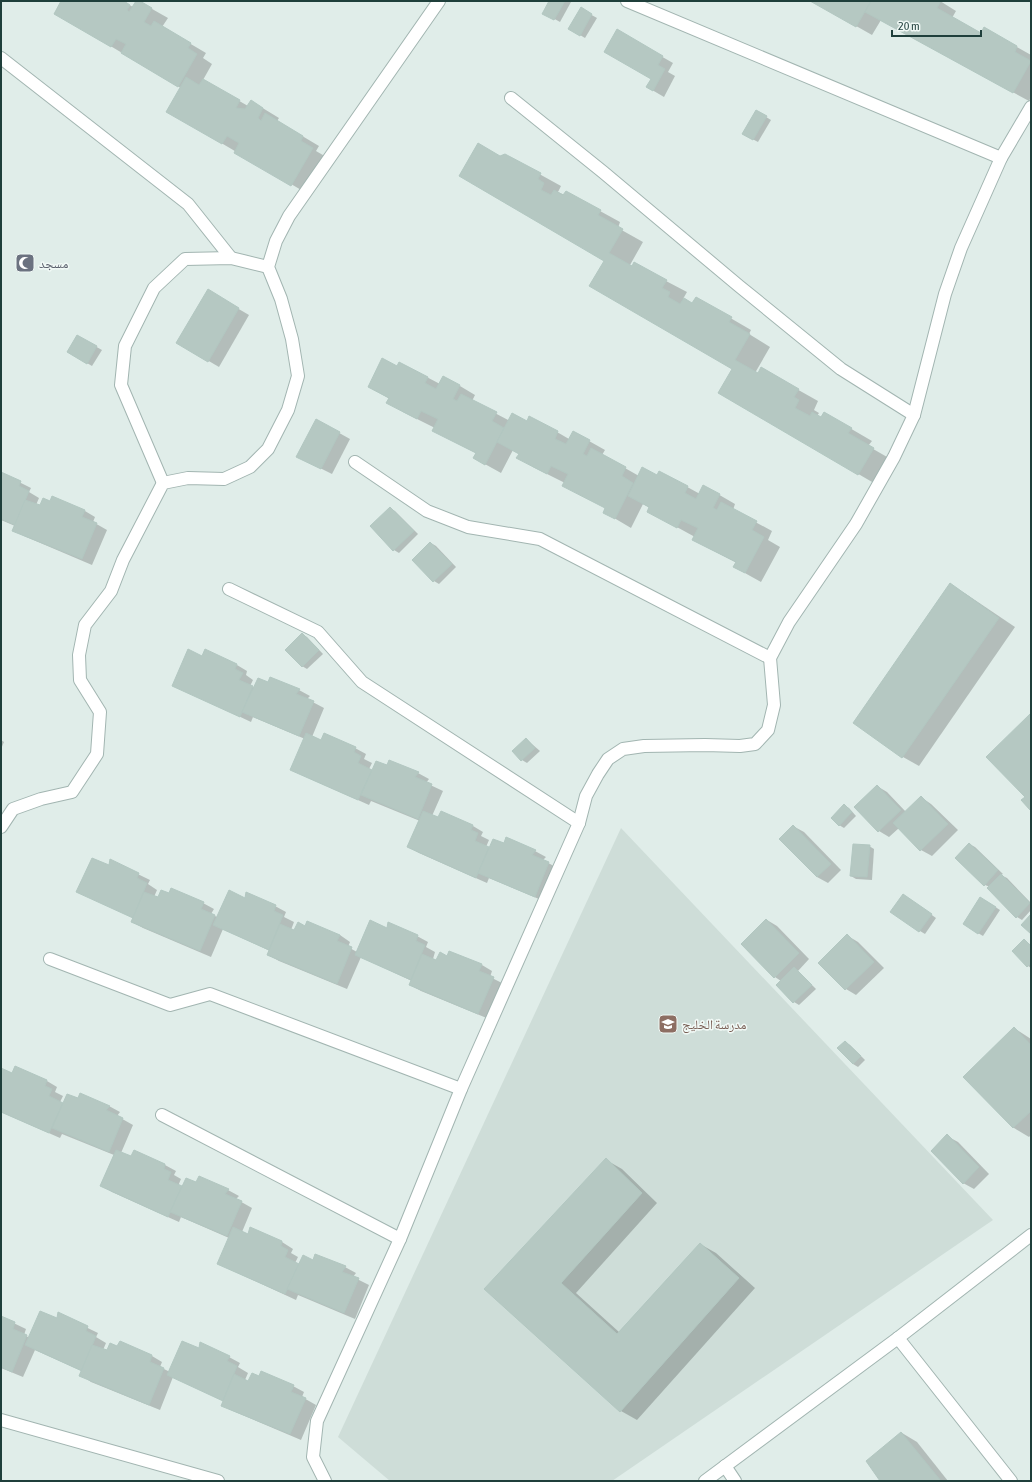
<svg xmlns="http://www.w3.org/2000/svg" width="1032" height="1482" viewBox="0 0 1032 1482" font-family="'Asap Condensed','Noto Naskh Arabic',sans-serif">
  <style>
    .built { fill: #ceddd8 }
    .shadow { fill: #0003 }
    .building { fill: #b5c8c2; stroke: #b2c7c1 }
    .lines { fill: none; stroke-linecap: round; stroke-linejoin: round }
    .minor-casing { stroke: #a2b5b1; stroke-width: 14 }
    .minor { stroke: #fff; stroke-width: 12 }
    .labels { text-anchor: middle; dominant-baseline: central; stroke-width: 3; stroke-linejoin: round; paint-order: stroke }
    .worship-label { font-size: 13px; fill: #5b616d; stroke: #f1f9f6; text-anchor: start }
    .education-label { font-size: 13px; fill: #785e54; stroke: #f1f9f6; text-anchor: start }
  </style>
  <rect width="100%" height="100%" fill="#e0ede9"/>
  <polygon class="built" points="621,828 993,1220 612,1481 390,1481 338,1437"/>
  <g class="shadow">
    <polygon points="62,1 122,1 133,7 137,1 138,1 168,18 162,27 206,53 203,58 212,64 203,80 248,106 251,101 279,118 277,121 319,146 316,151 328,158 308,194 167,111 181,88 55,13"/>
    <polygon points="550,1 571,2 560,22 544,13"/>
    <polygon points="812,1 940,1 956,11 952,18 982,34 985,29 1031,55 1031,97 1029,101 881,20 872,35"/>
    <polygon points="581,9 597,18 585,38 570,29"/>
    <polygon points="617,31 673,63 668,72 675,76 664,97 647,87 652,78"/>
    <polygon points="756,111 771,120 758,142 743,134"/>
    <polygon points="505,155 561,186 558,192 600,211 620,222 618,228 643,242 630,265 666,281 687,292 683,299 693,305 696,298 751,330 749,334 770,347 755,373 758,375 761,369 818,401 814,410 819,413 817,416 821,418 824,413 872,441 868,446 894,461 879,486 719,393 734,369 605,260 500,157"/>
    <polygon points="208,291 249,315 219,367 178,343"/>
    <polygon points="77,336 102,350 92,366 68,352"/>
    <polygon points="400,363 440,384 460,386 475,395 472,401 510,421 527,422 557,432 569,439 589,441 605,450 602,455 639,476 657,477 660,472 700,494 704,486 735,504 733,510 772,531 768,540 780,547 761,582 734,567 737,563 693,540 695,537 664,520 650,508 643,504 631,528 604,512 606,508 565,483 533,467 520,454 513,450 501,473 474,458 476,453 449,439 435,428 403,412 390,399 369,387 397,367"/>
    <polygon points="316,420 350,439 332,474 308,462"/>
    <polygon points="1,473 31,488 29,492 39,498 36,505 85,511 95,517 93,522 107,530 92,565 24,536 14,530 15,526 1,520"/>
    <polygon points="390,508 395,511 418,534 399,553 394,550"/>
    <polygon points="431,543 436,546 456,567 439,584 434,581"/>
    <polygon points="950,585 966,594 1015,627 919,766 903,757 854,723"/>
    <polygon points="302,634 307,637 323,654 307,669 302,666"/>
    <polygon points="203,657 237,665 247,671 246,675 253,680 250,686 254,688 268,683 271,678 299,690 310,696 307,699 324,708 312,737 321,741 355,748 366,754 364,759 372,763 369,769 373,771 387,767 389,761 418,773 429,779 426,783 443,791 432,816 438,819 441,812 473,826 483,832 481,836 489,840 486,847 490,849 504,844 535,851 546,857 543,860 559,869 546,902 489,878 487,883 419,853 408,847 420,821 371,801 369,805 302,775 291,769 305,739 253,717 251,722 173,685"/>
    <polygon points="526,739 540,751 527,763 522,760"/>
    <polygon points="1,740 4,742 1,749"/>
    <polygon points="877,786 887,792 906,812 921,797 931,804 958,830 932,856 921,850 899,828 889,837 879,831"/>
    <polygon points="844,805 849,808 856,816 844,828 839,825"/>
    <polygon points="793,826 804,832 841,870 828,883 817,877"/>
    <polygon points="969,844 975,847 1003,874 1001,875 1007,878 1031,903 1031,910 1022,920 1017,917 990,887 985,885"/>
    <polygon points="869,846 874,849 872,880 856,879 851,876"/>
    <polygon points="111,861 150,880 148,884 157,890 154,897 203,903 214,909 211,914 217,917 246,899 275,906 286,912 284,917 294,922 291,930 295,931 306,927 340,935 350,942 348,947 357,952 388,929 417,936 428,942 426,947 435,952 433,959 437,961 448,957 450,952 482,965 492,971 490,977 504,984 489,1019 421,991 410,985 412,981 361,957 347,989 279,961 268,955 270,951 223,929 211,957 143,928 132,922 134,918 78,892 109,867"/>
    <polygon points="908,898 936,918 925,934 920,931"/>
    <polygon points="986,901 1000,910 983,936 978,933"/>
    <polygon points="767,920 777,926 809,959 798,971 816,989 799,1005 794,1002 777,985 781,981 775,977"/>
    <polygon points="848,936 858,942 884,968 856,995 846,989"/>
    <polygon points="1024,940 1031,945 1031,968 1028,966"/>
    <polygon points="1014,1028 1031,1039 1031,1135 1029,1137 1014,1128 964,1077"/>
    <polygon points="845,1042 850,1045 865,1060 858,1067 853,1064"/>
    <polygon points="1,1069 12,1074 47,1081 57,1087 55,1092 63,1096 60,1102 64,1104 109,1106 120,1112 117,1116 133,1125 121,1153 131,1158 134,1151 165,1165 176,1171 174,1175 181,1179 178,1186 182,1187 197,1183 228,1190 239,1196 236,1199 252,1208 242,1232 248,1235 251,1228 282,1242 293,1249 291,1253 298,1257 295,1263 299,1265 314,1261 316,1256 345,1267 356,1273 353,1277 369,1285 355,1319 298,1295 296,1300 229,1269 218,1263 229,1238 181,1217 179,1222 112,1192 101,1185 114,1155 62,1134 60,1138 1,1112"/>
    <polygon points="947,1136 958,1142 989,1174 974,1189 963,1183"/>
    <polygon points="606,1160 622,1169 657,1203 576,1293 619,1332 700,1244 716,1253 755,1288 637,1420 621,1411 485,1289"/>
    <polygon points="59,1314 98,1333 96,1337 106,1343 103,1350 152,1356 162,1362 160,1367 170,1372 200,1350 229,1357 240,1363 238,1367 248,1373 245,1380 249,1382 293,1386 304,1392 302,1397 316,1405 301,1440 233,1411 222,1405 224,1401 173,1377 160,1410 91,1382 81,1375 82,1371 35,1350 23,1377 1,1368 1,1317 26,1329 24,1335 30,1338 58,1320"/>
    <polygon points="902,1433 917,1442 948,1481 882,1481"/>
  </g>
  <g class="building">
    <polygon points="61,1 124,1 130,5 127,10 129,12 136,1 140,1 152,8 144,22 151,26 154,21 191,43 188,48 197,54 178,87 121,53 126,44 116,39 111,47 54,14"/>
    <polygon points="549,1 565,1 554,20 542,14"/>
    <polygon points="810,1 871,1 856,27"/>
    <polygon points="871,1 941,1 937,8 981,33 984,27 1017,46 1015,52 1031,61 1013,93 865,12"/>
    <polygon points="581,7 592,14 580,36 568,29"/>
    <polygon points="617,29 663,56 658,65 665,69 653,91 646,87 651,79 604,52"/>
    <polygon points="186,77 199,85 203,79 240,100 236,108 245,109 251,100 263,108 258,118 261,121 265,113 303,136 301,141 313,148 291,186 234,153 239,143 227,136 222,144 166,112"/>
    <polygon points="756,110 767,116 753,140 742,134"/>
    <polygon points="478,143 500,156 505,154 541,173 538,179 544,183 541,190 551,195 554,190 563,195 566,191 601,210 598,215 623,229 609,253 632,266 634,262 667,280 662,288 670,292 668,297 680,304 684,298 692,303 696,297 732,317 729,322 750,334 735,360 758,373 761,367 799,389 794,397 799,400 795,408 810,416 812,412 821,417 824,412 852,428 848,433 874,448 858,475 718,393 732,369 589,286 604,261 459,176"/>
    <polygon points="208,289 239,308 208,362 176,343"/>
    <polygon points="77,335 97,346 87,364 67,352"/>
    <polygon points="382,358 397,366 399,362 428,377 425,383 436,389 443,376 460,385 453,399 457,401 461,394 497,412 492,421 504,428 485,465 473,458 476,453 432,431 438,419 421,411 417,419 386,403 389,398 368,387"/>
    <polygon points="512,413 527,421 529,416 558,431 555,439 566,444 573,431 590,440 583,454 587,456 591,448 626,467 622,476 633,483 615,519 603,513 605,508 562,486 568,474 551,466 547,474 516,458 519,454 497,442"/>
    <polygon points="316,419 340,432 321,469 296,457"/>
    <polygon points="642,467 657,475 659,471 688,486 685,493 696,499 703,485 720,494 713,508 717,510 721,502 757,521 752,530 764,537 745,573 733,567 736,562 692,540 698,528 681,520 677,528 647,512 649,507 628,496"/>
    <polygon points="1,472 21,481 19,486 29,491 15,525 1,519"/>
    <polygon points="52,496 85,510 82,517 97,523 82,559 12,531 25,500 40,505 43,498 50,501"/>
    <polygon points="390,507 414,531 393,551 370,526"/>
    <polygon points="430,542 452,564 433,582 412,560"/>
    <polygon points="950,583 999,618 902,758 853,723"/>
    <polygon points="302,633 319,650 302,667 285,650"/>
    <polygon points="188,649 202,656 205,649 237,664 235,669 243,673 239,680 253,686 240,717 172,686"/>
    <polygon points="270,677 300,689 296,694 314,701 299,736 242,712 258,678 268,682"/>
    <polygon points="1031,713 1031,809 1030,810 1021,800 1025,797 986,757"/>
    <polygon points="306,733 321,740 324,733 356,747 354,752 361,756 358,763 372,770 358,800 290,770"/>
    <polygon points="526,738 535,748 521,761 512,751"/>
    <polygon points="389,760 419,772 415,777 432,784 418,819 361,795 376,761 387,765"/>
    <polygon points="877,785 901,810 878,832 854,807"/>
    <polygon points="921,796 948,824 920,851 893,823"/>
    <polygon points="844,804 852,812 839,826 831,818"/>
    <polygon points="423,811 438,817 441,811 473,825 471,830 478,833 475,841 489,847 476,878 407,847"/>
    <polygon points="793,825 831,864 817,877 779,839"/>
    <polygon points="506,837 536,850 532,855 549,862 535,897 478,873 493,839 504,843"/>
    <polygon points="969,843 998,870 984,886 955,858"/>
    <polygon points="853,844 870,845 867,877 850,876"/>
    <polygon points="92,858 109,865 110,859 139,873 137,878 147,883 133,918 76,892"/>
    <polygon points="1001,874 1030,903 1016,918 987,888"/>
    <polygon points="171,888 204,902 201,909 215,915 200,951 131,922 144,892 158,897 161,890 169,893"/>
    <polygon points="229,890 245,898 246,892 276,905 274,911 283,915 269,950 213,925"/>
    <polygon points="903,894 932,914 919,932 890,912"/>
    <polygon points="980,897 996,907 978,934 963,924"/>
    <polygon points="1031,914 1031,934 1021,925"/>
    <polygon points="766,919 799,953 774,978 741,944"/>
    <polygon points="370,920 387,928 388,922 418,935 416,941 425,945 411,980 355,955"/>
    <polygon points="307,921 340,935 337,941 352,947 337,984 267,955 280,924 294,930 298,922 305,926"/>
    <polygon points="847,934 874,962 845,990 818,963"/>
    <polygon points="1024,939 1031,946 1031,963 1027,967 1012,951"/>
    <polygon points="449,951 482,964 479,971 494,977 478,1014 409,985 422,954 436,960 440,952 447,956"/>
    <polygon points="794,967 812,985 793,1003 776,985"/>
    <polygon points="1014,1027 1031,1045 1031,1111 1013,1128 963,1077"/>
    <polygon points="845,1041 861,1056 853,1064 837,1048"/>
    <polygon points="15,1066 47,1080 45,1086 52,1089 49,1096 63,1103 49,1133 1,1112 1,1068 12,1073"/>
    <polygon points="80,1093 110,1106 106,1110 123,1118 109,1152 52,1128 67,1094 78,1098"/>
    <polygon points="947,1134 979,1167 963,1184 931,1151"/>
    <polygon points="116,1150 131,1156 134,1150 165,1164 164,1169 171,1172 168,1180 182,1186 168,1217 100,1186"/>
    <polygon points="606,1158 642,1193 561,1283 617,1334 700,1243 739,1278 620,1412 484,1289"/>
    <polygon points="199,1176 229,1189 225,1194 242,1201 227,1236 170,1212 186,1178 196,1182"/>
    <polygon points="233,1227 248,1234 250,1227 282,1241 281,1246 288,1250 285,1257 299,1264 285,1294 217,1264"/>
    <polygon points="315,1254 346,1266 342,1272 359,1278 344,1313 287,1289 303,1255 313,1260"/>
    <polygon points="40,1311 57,1318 58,1312 88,1326 86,1331 96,1336 82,1371 25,1345"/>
    <polygon points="1,1316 15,1322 13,1329 27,1335 12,1372 1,1367"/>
    <polygon points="120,1341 152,1355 150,1362 164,1368 149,1405 79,1376 92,1345 107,1350 110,1343 117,1346"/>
    <polygon points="182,1341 199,1348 200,1342 230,1356 227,1361 237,1366 223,1401 167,1375"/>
    <polygon points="261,1371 294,1385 291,1392 306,1398 290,1434 221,1406 234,1374 248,1381 252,1373 259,1376"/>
    <polygon points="901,1432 941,1481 880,1481 866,1461"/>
  </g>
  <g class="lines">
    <g class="minor-casing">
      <g id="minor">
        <polyline points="627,1 1001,158"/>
        <polyline points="1,58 188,204 231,258"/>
        <polyline points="511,98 603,172 739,286 841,369 914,415"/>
        <polyline points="355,462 427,511 468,527 540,539 770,658"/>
        <polyline points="163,483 121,385 125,346 154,288 185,259 231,258 268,267"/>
        <polyline points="229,589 318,632 362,682 579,823"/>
        <polyline points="1,827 13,809 41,799 72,792 97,754 100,712 80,680 79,655 85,625 111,591 123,560 163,483 188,478 224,479 250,467 268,449 288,410 298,376 292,339 281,299 268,267 276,241 289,216 439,1"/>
        <polyline points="50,959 170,1005 210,994 461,1089"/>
        <polyline points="162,1115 400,1239"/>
        <polyline points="898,1338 1011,1481"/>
        <polyline points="1,1420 218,1481"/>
        <polyline points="725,1466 735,1481"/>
        <polyline points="325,1481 313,1457 317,1421 400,1239 461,1089 579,823 586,796 598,774 608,759 623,749 644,746 705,745 740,746 755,744 768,730 774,705 770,658 789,622 856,524 894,457 914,415 945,294 961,248 1001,158 1031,107"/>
        <polyline points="705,1481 898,1338 1031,1235"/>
      </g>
    </g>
    <use href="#minor" class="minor"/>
  </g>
  <defs>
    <g id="mosque-square" transform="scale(1)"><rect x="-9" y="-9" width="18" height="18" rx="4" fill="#6b7280" stroke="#f1f9f6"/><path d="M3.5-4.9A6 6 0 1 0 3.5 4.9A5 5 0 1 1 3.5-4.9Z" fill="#fff"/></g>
    <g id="school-square" transform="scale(1)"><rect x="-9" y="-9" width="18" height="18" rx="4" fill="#8d6e63" stroke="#f1f9f6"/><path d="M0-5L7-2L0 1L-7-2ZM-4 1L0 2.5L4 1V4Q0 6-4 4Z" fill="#fff"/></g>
  </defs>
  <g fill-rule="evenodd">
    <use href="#mosque-square" x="25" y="263"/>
    <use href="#school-square" x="668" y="1024"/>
  </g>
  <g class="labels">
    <g class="worship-label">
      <text x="39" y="263">مسجد</text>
    </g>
    <g class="education-label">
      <text x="682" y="1024">مدرسة الخليج</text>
    </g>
  </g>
  <rect width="1032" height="1482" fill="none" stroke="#1f3f3b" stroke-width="4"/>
  <path d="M892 30v6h89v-6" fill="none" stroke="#1f3f3b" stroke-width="2"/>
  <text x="898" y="30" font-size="12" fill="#1f3f3b" stroke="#f1f9f6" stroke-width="3" paint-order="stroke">20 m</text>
</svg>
